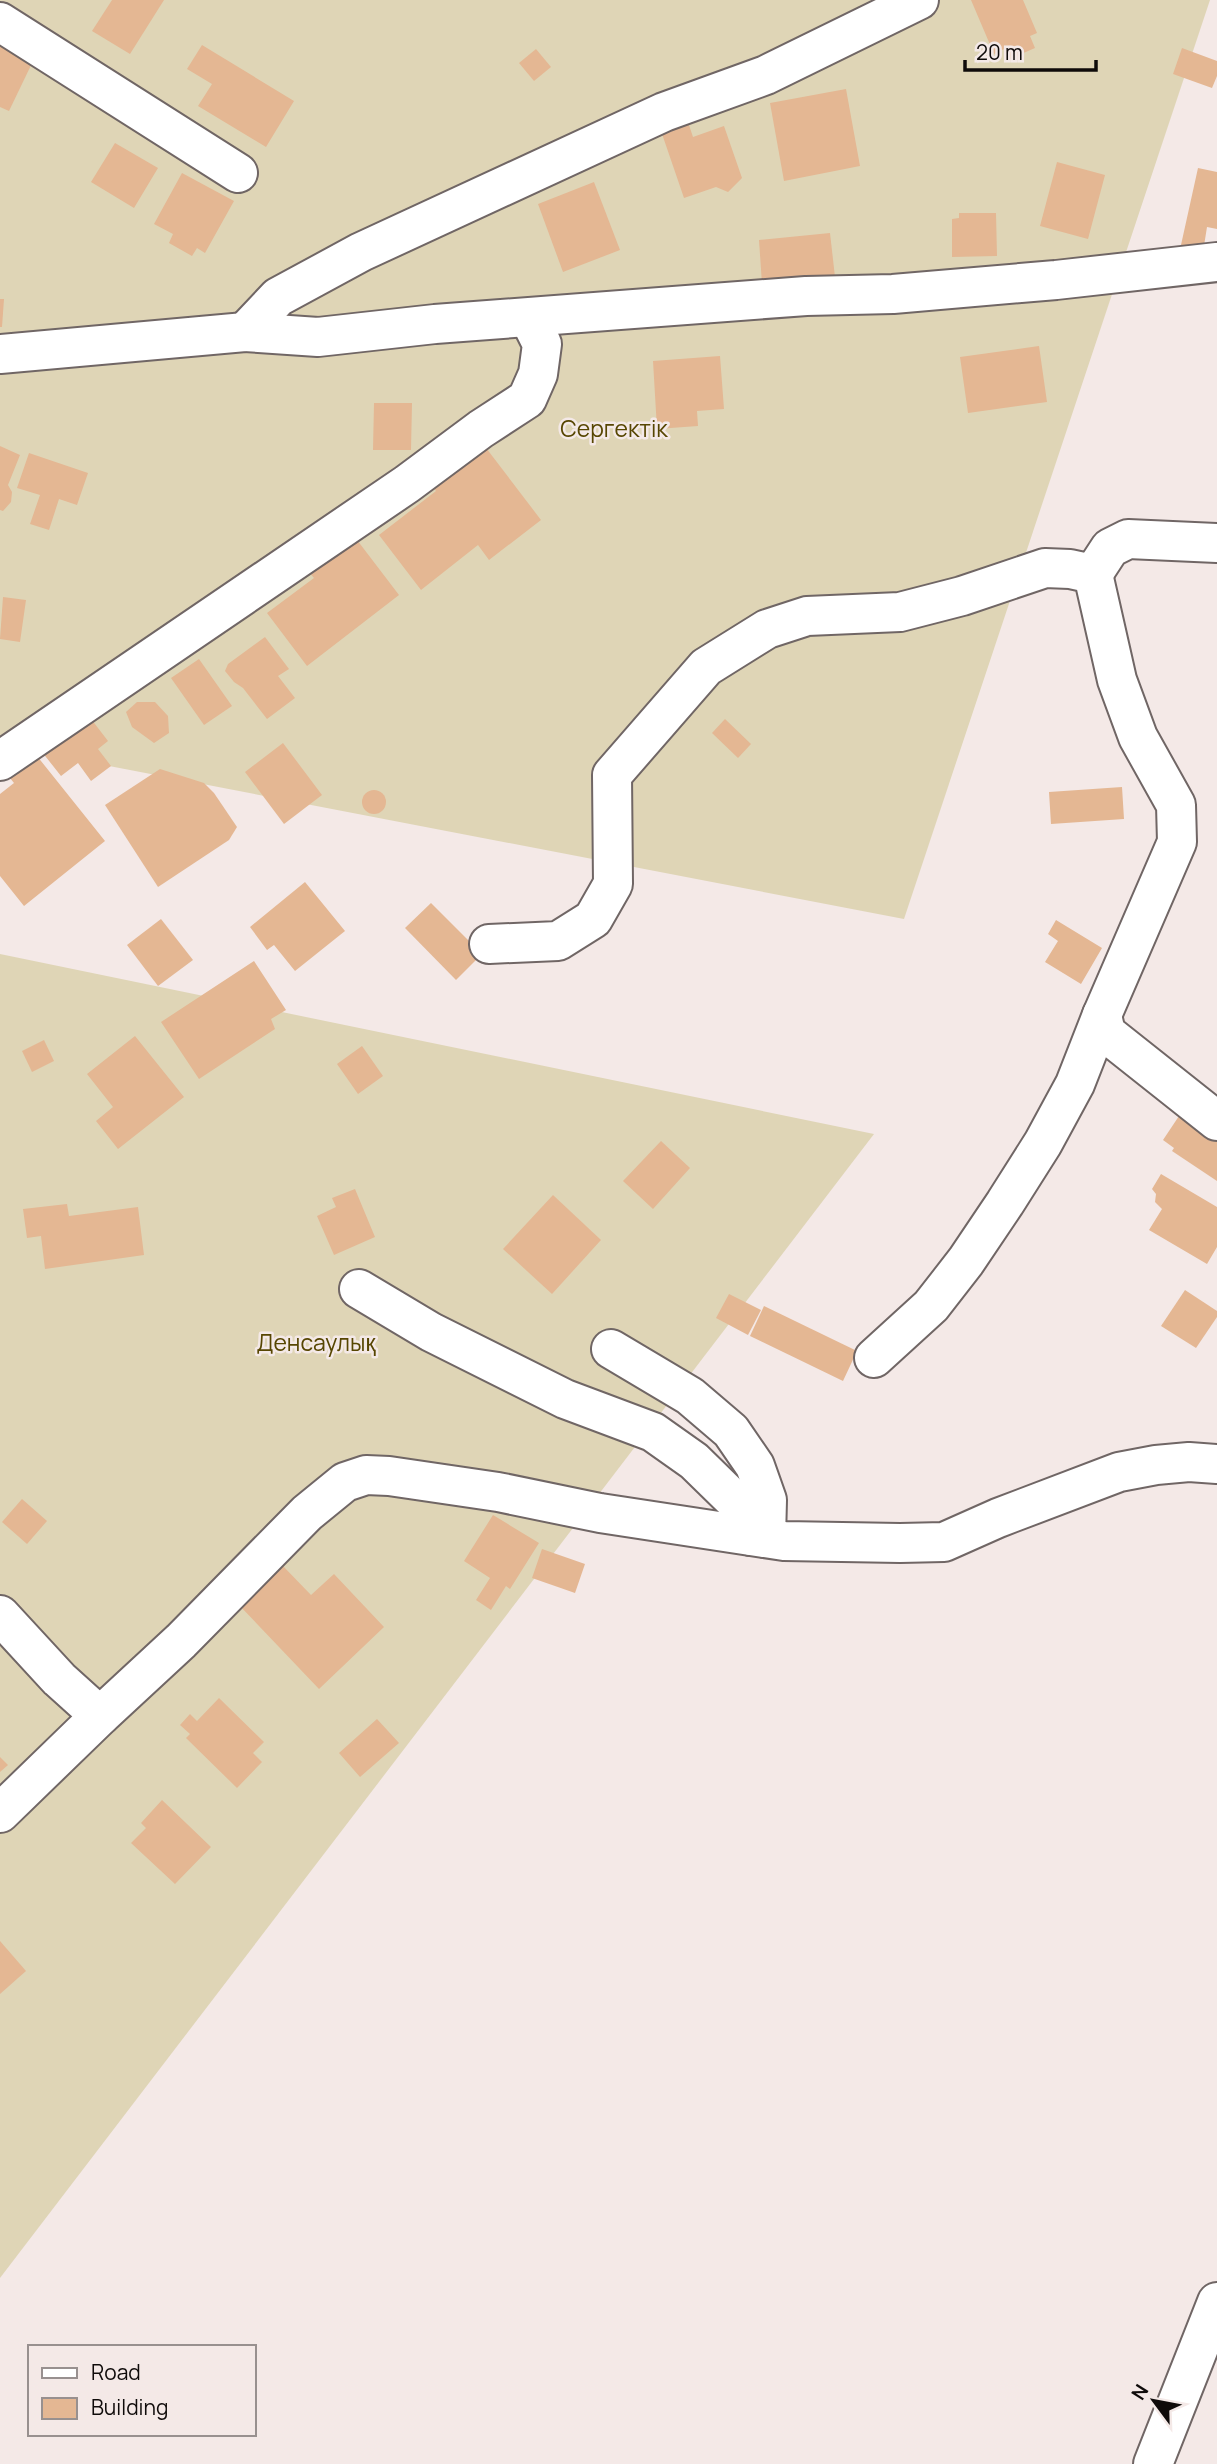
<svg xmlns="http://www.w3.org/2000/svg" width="1217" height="2464" viewBox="0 0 1217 2464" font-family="Manrope,sans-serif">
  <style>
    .garden { fill: #dfd5b6 }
    .building { fill: #e4b793 }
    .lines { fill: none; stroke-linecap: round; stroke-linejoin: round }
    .minor-casing { stroke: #706665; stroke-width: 42 }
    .tertiary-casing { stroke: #706665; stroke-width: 42 }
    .minor { stroke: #fff; stroke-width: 38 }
    .tertiary { stroke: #fff; stroke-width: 38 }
    .labels { text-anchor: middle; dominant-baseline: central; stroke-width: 5; stroke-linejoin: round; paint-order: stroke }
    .park-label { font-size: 23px; fill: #574602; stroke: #f4e9e7 }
  </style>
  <rect width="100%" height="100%" fill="#f4e9e7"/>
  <g class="garden">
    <polygon points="0,0 1210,0 904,919 0,745"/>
    <polygon points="0,954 874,1134 0,2278"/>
  </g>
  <g class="building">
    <polygon points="112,0 164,0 130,54 92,31"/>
    <polygon points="971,0 1023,0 1037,33 1030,36 1035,48 1010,59 1006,48 994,54"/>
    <polygon points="0,42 34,59 9,111 0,107"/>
    <polygon points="202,45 294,101 266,147 198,106 212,84 187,69"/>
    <polygon points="1182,48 1217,61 1217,76 1212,88 1173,74"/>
    <polygon points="536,49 551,67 534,81 519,63"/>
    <polygon points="846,89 860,166 784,181 770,103"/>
    <polygon points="687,119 693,137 724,126 742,178 728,192 716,187 684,198 660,128"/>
    <polygon points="115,143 158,168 134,208 91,182"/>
    <polygon points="1057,162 1105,175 1088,239 1040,226"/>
    <polygon points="1198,168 1217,172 1217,229 1207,227 1203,252 1179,254"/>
    <polygon points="182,173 234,201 205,253 197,248 192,256 169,243 173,234 154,224"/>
    <polygon points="594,182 620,250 563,272 538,204"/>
    <polygon points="959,213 996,213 997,256 952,257 952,219 959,218"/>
    <polygon points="830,233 835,277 762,284 759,240"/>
    <polygon points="0,299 4,299 2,327 0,327"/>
    <polygon points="1039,346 1047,402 968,413 960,357"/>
    <polygon points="720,356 724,409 697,411 698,426 657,429 653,361"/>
    <polygon points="374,403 412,403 411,450 373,450"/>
    <polygon points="480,440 541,520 489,560 478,545 421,590 379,535 436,491 428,480"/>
    <polygon points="0,446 20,455 8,485 12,492 11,502 3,511 0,510"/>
    <polygon points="29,453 88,473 77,505 59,499 49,530 30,524 40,495 17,488"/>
    <polygon points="354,536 399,595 307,666 267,613 314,578 308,571"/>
    <polygon points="3,597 26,600 20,642 0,639"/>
    <polygon points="265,637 289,669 278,676 295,698 267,719 243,688 234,682 225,671 228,664"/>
    <polygon points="199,659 232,706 204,725 171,678"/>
    <polygon points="137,702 155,702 168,716 169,733 154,743 132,727 126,712"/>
    <polygon points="88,715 108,741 98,749 111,766 91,781 78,763 61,776 42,752"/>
    <polygon points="725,719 751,744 738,758 712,733"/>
    <polygon points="283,743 322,795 284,824 245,772"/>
    <polygon points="33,751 105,841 24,906 0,876 0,794 14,783 6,773"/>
    <polygon points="160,769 204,783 214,793 237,827 229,840 158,887 105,805"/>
    <polygon points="1122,787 1124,819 1051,824 1049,792"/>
    <circle cx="374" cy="802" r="12"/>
    <polygon points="305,882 345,931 295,971 274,945 267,950 250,927"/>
    <polygon points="431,903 482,954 456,980 405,928"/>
    <polygon points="161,919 193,960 158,986 127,945"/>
    <polygon points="1056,920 1102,948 1081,984 1045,962 1058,941 1048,934"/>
    <polygon points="254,961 286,1010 271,1019 275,1029 199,1079 161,1022"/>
    <polygon points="135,1036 184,1097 118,1149 96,1121 113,1107 87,1074"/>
    <polygon points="44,1040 54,1061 32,1072 22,1051"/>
    <polygon points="362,1046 383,1076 358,1094 337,1064"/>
    <polygon points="1179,1116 1193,1125 1217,1135 1217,1181 1172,1151 1174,1148 1163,1140"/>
    <polygon points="661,1141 690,1168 653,1209 623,1181"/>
    <polygon points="1161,1174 1217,1207 1217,1247 1207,1264 1149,1230 1162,1209 1155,1202 1156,1194 1152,1189"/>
    <polygon points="355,1189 375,1237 334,1255 317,1216 336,1207 332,1198"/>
    <polygon points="553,1195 601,1240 552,1294 503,1249"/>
    <polygon points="67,1204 69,1216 138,1207 144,1255 45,1269 41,1236 27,1238 23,1209"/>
    <polygon points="1185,1290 1217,1311 1217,1317 1196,1348 1161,1326"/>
    <polygon points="729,1294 761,1310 748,1335 716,1318"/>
    <polygon points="764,1306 857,1351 843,1381 750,1336"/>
    <polygon points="22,1499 47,1521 27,1544 2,1522"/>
    <polygon points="493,1515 539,1543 510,1589 506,1586 491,1610 476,1600 490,1578 464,1561"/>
    <polygon points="542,1549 585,1564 575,1593 532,1578"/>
    <polygon points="282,1565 311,1595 334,1574 384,1627 319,1689 239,1605"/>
    <polygon points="219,1698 264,1742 253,1753 262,1762 237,1788 186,1738 190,1734 180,1725 190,1714 197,1721"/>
    <polygon points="377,1719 399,1743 360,1777 339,1753"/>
    <polygon points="0,1757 8,1765 0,1772"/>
    <polygon points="162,1800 211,1847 175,1884 131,1843 146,1828 141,1823"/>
    <polygon points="0,1941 26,1971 0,1994"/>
  </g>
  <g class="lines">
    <g class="minor-casing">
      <g id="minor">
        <polyline points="0,22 238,173"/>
        <polyline points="245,332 318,337 435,324 806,296 893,294 1056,280 1217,262"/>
        <polyline points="245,332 278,297 361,252 664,112 766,75 919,0"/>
        <polyline points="1093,574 1110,548 1128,539 1217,543"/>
        <polyline points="0,761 407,484 481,429 527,399 538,374 542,344 529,318"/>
        <polyline points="489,944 558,941 593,919 613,884 612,775 706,667 767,629 807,616 900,612 962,596 1045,568 1070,569 1093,574 1117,680 1138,737 1176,805 1177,842 1102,1015 1106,1033 1217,1121"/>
        <polyline points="359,1289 431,1332 565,1399 653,1432 694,1461 737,1503 751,1536"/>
        <polyline points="611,1349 690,1396 731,1431 755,1466 767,1500 766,1538"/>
        <polyline points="874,1358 931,1306 966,1261 1005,1203 1043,1143 1075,1084 1102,1015"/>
        <polyline points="0,1615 59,1679 100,1716"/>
        <polyline points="0,1813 100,1716 181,1641 307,1513 345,1482 366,1475 389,1476 498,1492 600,1513 784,1541 900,1543 944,1542 998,1518 1119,1472 1156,1465 1189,1462 1217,1464"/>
        <polyline points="1153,2464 1217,2302"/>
      </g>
    </g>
    <g class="tertiary-casing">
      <polyline id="tertiary" points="0,354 245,332"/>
    </g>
    <use href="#minor" class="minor"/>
    <use href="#tertiary" class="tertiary"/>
  </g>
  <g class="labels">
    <g class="park-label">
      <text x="614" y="428">Сергектік</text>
      <text x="316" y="1342">Денсаулық</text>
    </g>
  </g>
  <rect x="28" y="2345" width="228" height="91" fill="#f4e9e7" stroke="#98908f" stroke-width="2"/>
  <rect x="42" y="2368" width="35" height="10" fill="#ffffff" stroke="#98908f" stroke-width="2"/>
  <text x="91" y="2380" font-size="21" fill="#0f0b0a">Road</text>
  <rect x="42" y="2398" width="35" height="21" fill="#e4b793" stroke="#98908f" stroke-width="2"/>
  <text x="91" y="2415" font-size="21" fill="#0f0b0a">Building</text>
  <g transform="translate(1154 2401) rotate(302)" stroke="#f4e9e7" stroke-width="5" paint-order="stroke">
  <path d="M0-5L12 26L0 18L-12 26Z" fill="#0f0b0a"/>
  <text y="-10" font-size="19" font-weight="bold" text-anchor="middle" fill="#0f0b0a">N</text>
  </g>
  <path d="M965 60v10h131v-10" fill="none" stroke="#0f0b0a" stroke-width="3.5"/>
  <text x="976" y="60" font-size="21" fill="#0f0b0a" stroke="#f4e9e7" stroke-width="5" paint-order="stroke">20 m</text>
</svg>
